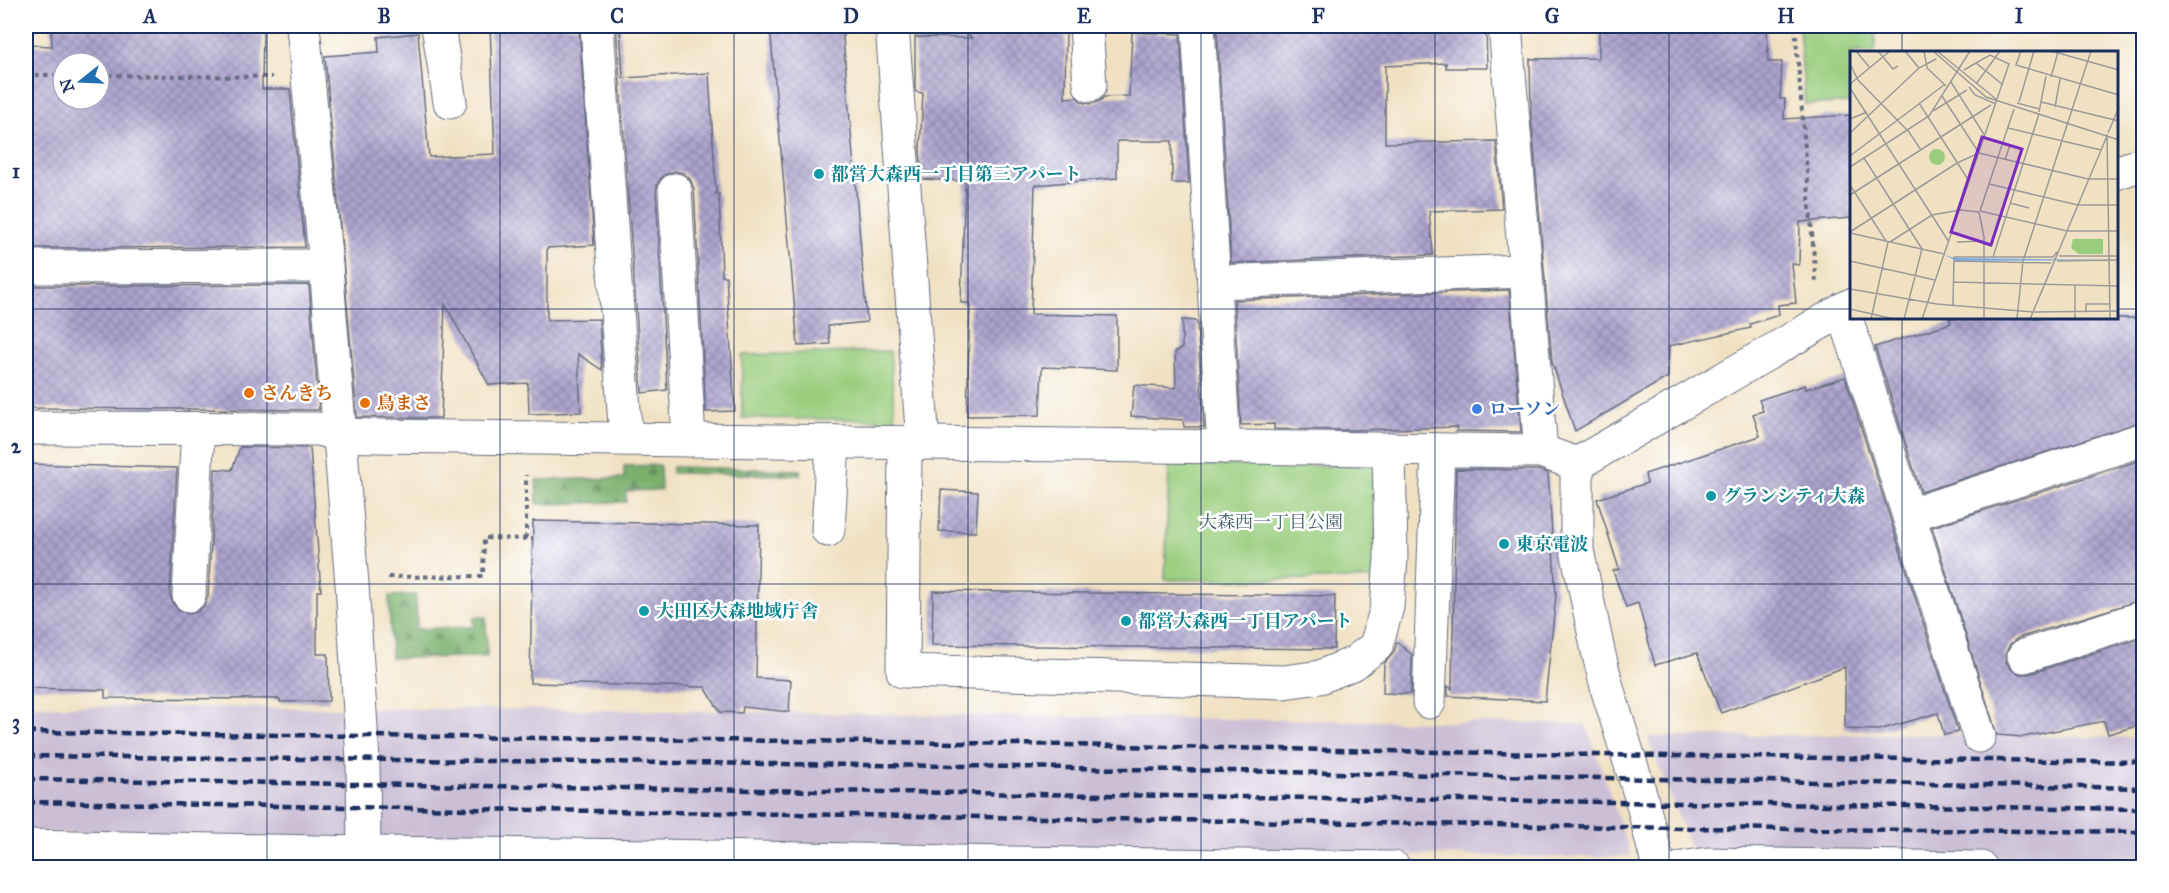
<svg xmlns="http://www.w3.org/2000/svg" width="2169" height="893" viewBox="0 0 2169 893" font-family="'IM FELL Great Primer','Noto Serif JP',serif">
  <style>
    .railway { fill: #cbbfd5 }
    .green { fill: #99cd7d; stroke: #5a7e6e; stroke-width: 1.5 }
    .forest { fill: url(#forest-firs); stroke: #4a7065; stroke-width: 1.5 }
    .building { fill: url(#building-cross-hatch); fill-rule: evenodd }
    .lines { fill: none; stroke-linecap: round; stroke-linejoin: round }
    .minor-casing { stroke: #666d81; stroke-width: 35 }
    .path { stroke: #666d81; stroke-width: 4; stroke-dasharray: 4.5 4.5; stroke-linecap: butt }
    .minor { stroke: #fff; stroke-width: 33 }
    .rail { stroke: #1b2f5e; stroke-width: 4.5; stroke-dasharray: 9 4.5; stroke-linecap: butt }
    .grid { fill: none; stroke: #1b2f5e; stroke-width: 1.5; stroke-opacity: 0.55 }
    .culture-dot { fill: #0f9aa8; stroke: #fff; stroke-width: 2 }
    .food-dot { fill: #e8710a; stroke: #fff; stroke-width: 2 }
    .shop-dot { fill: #3f7fe0; stroke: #fff; stroke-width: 2 }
    .labels { text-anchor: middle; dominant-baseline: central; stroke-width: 5; stroke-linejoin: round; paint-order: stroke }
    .culture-label { font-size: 18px; font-weight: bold; fill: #0d838f; stroke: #fff; text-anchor: start }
    .food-label { font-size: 18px; font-weight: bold; fill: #c56008; stroke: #fff; text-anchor: start }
    .shop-label { font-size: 18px; font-weight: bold; fill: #366cbe; stroke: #fff; text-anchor: start }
    .park-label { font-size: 18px; fill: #415e67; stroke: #fff }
    .inset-road { fill: none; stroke: #9b9a9a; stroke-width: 1.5 }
    .view { fill: #7b2cbf; fill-opacity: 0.15; stroke: #7b2cbf; stroke-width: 3 }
    .inset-edge { fill: none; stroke: #1b2f5e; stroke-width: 3 }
    .neatline { fill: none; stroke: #1b2f5e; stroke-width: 2 }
    .grid-label { font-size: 20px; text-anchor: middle; font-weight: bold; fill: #1b2f5e }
  </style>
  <defs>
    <pattern id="forest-firs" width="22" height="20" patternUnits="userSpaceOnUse" patternTransform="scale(1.5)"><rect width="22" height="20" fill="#7ab06c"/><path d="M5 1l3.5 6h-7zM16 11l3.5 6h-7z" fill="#63905c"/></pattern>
    <pattern id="building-cross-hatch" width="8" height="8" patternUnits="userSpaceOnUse" patternTransform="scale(1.5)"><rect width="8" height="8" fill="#aca3cd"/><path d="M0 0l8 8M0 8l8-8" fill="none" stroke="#8b85aa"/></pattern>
  </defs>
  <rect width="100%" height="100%" fill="#fff"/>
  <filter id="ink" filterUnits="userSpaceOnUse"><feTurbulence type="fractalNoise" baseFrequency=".0167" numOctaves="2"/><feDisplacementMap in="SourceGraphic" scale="12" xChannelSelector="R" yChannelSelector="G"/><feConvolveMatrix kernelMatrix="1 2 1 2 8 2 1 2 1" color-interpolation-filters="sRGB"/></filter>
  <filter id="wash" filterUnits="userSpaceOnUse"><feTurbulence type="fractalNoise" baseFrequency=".008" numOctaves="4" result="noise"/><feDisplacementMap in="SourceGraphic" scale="24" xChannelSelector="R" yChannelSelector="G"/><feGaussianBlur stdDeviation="1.35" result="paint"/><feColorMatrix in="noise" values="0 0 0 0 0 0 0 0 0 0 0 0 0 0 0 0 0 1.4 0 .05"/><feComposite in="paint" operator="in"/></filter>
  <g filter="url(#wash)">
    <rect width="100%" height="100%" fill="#f0e1c2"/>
    <g class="railway">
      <polygon points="26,706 603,710 1586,724 1631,856 1559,857 389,841 26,832"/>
      <polygon points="1900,734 2143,738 2143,857 1693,854 1647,737"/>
    </g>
    <g class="green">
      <polygon points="1799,26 1875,26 1875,52 1851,52 1851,103 1805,104"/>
      <polygon points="890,351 895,420 742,418 742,355"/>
      <polygon points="1169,465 1376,466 1375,579 1165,580"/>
    </g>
    <g class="forest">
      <polygon points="660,465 661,490 626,491 626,502 537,504 536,480 624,478 624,466"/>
      <polygon points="672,467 800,470 800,475 672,473"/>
      <polygon points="416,595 417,629 474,627 474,617 486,617 487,657 391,658 389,596"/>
    </g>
    <g id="blocks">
      <g class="building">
        <path d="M51,26H263L262,89H290L305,247L26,248V93L29,92V45L52,46ZM63,63H99V99H63Z"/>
        <polygon points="490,26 579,26 594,245 547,248 547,320 599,319 602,370 578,354 581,412 529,414 528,383 489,385 445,304 441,418 357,417 325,56 379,52 378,37 418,33 429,157 495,154"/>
        <polygon points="616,26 620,26 623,78 709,73 716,194 719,194 722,276 726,276 735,411 706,412 694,189 690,179 683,173 675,171 664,175 658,182 656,191 667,390 642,393"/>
        <polygon points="770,26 842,26 867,322 828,326 830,344 798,346"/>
        <polygon points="960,26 1066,26 1065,98 1077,97 1082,102 1091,104 1100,101 1104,97 1129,96 1132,32 1180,34 1189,183 1172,183 1172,141 1117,141 1117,178 1035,185 1031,314 1117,316 1117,370 1042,367 1040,415 967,416 970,303 961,303 965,181 922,179 920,149 923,93 916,92 915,88 915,37 972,38"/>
        <polygon points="1263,26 1320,26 1320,29 1382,26 1486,26 1487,68 1446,68 1446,63 1385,66 1385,143 1496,141 1502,209 1429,211 1433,255 1231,263 1217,31"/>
        <polygon points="1657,26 1767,26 1768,62 1782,62 1780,99 1785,99 1784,119 1851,115 1851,218 1800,222 1799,265 1792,264 1796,303 1778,305 1779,315 1750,324 1751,328 1669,346 1668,377 1575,431 1552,362 1531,114 1530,59 1599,58 1599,27 1657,28"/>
        <polygon points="309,285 319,410 26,408 26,286"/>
        <polygon points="1509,290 1521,432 1456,431 1457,427 1354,430 1274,429 1274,424 1241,425 1234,300"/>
        <polygon points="1949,318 2144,318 2144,421 1921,492 1875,347 1951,323"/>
        <polygon points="1182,320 1197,321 1204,427 1184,427 1183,420 1131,416 1134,385 1176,388 1175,352 1182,348"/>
        <polygon points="1845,377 1958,732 1944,735 1938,713 1879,730 1845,729 1845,667 1721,713 1697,653 1655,665 1638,603 1626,607 1613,571 1619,569 1597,499 1647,483 1645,474 1760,436 1753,414 1763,411 1759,400 1805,385 1806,389"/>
        <polygon points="240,447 310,448 321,591 317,591 317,654 328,654 329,701 280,702 280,699 105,698 105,690 26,688 26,464 177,468 170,595 173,604 178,610 189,614 197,612 204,606 208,597 215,469 232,470"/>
        <polygon points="2144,459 2144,599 2018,638 2010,644 2006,653 2006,662 2012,670 2020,674 2029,674 2144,637 2144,724 2108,734 2104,721 2023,737 1997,735 1932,527"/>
        <polygon points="1456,469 1538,470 1548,473 1556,595 1545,701 1448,696 1448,686 1452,689"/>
        <polygon points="941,490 978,492 976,532 939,531"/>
        <polygon points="533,521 759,525 756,678 791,680 789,712 743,707 742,713 720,712 705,687 530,683"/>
        <polygon points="933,591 1335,596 1334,649 932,645"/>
        <polygon points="1397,642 1412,655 1411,694 1383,693 1384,664 1394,652"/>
      </g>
    </g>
  </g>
  <g filter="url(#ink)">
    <use href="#blocks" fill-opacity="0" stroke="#666d81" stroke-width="1.5"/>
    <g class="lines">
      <g class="minor-casing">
        <g id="minor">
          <polyline points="303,26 326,266 352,584 363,760 364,853 351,868"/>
          <polyline points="438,26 450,102"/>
          <polyline points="597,26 626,439"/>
          <polyline points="892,26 923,443"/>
          <polyline points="1086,26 1090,85"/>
          <polyline points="1198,26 1224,447"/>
          <polyline points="1505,26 1541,451"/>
          <polyline points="2116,173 2144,163"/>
          <polyline points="675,190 689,440"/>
          <polyline points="26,267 326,266"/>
          <polyline points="1214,282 1525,271"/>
          <polyline points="1843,309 1979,736"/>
          <polyline points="26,428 318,429 341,435 377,436 1541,451 1577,464"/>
          <polyline points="905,443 903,671 1284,682 1320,677 1354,663 1376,646 1387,607 1391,558 1389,449"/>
          <polyline points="1577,464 1577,550 1598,651 1608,691 1641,797 1659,868"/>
          <polyline points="1577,464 1851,305"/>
          <polyline points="1925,510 2144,439"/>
          <polyline points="828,530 833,442"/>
          <polyline points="189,595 198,429"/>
          <polyline points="2024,656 2144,617"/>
          <polyline points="1429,702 1438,450"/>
          <polyline points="26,846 364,853 660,856 1006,863 1394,868"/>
          <polyline points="1682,868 1708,864 1981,868"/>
        </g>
      </g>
      <g class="path">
        <polyline points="1795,26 1816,282"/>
        <polyline points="26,75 63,75"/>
        <polyline points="99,75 272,77"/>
        <polyline points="526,539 526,475"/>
        <polyline points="388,577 483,576 484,538 533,539"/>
      </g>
      <use href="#minor" class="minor"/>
      <g class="rail">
        <polyline points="26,732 962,743 1596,755 2144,762"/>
        <polyline points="26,756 961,766 2144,788"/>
        <path d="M26,779C732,790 1437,800 2144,809"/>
        <polyline points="26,802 1682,828 2144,832"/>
      </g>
    </g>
  </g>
  <path class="grid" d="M267,26V868M500,26V868M734,26V868M968,26V868M1201,26V868M1435,26V868M1669,26V868M1902,26V52M26,309H1851M2116,309H2144M1902,318V868M26,584H2144"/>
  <g class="culture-dot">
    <circle cx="819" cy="174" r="6"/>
    <circle cx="1711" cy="496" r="6"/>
    <circle cx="1504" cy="544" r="6"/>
    <circle cx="644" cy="611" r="6"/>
    <circle cx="1126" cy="621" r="6"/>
  </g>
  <g class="food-dot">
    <circle cx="249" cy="393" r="6"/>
    <circle cx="365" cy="403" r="6"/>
  </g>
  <circle class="shop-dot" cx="1477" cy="409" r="6"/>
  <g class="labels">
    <g class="culture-label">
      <text x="831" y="174">都営大森西一丁目第三アパート</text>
      <text x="1723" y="496">グランシティ大森</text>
      <text x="1516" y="544">東京電波</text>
      <text x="656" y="611">大田区大森地域庁舎</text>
      <text x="1138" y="621">都営大森西一丁目アパート</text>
    </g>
    <g class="food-label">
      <text x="261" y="393">さんきち</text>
      <text x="377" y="403">鳥まさ</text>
    </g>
    <g class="shop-label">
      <text x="1489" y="409">ローソン</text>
    </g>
    <g class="park-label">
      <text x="1271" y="522">大森西一丁目公園</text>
    </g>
  </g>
  <g transform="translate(1850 51)">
    <rect width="268" height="268" fill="#f0e1c2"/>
    <path d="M79 106a8 8 0 1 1 16 0a8 8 0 1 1-16 0ZM223,188H253V203H229L221,197Z" fill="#99cd7d"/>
    <path d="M95,204L104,207L269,209L106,210Z" fill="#79abe4"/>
    <path class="inset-road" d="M6,0L20,17M28,0L43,18L48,15M55,0L69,17M74,0L77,17L96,35M83,0L136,46L269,89M87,0L146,48M171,0L166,14L269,44M201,0L269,19M0,13L8,29L59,81L71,99M114,19L126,12L153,34M201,26L208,1M101,31L135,85M0,33L40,0M126,33L150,0M119,36L125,44L146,53M0,37L99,191M92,45L129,102M169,51L184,0M191,51L269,70M69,52L119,130M167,52L190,58M205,56L210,28M83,60L117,39M189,61L196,25M0,68L17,61M158,77L251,99M0,82L69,17L86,8M258,82L269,56M257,83L260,268M153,92L160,94L155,109M0,105L94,34M14,107L72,198L54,268M0,116L79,65L120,0M139,133L228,154H269M0,134L36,190M0,144L141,54M160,152L179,157M130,160L217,180H269M130,160L164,58M129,161L134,186V268M0,181L107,112L129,102L238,128H269M0,182L94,203M40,191L82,164L110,159L129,161M107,191L134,190M209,205H269M143,206L189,63M0,210L85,229M104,210L201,212M207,210L269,209M103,231L269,235M225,235V268M0,238L87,253L183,261L269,260M103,254L104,206H203L207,201M0,258L44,268M236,261V253H260M21,268L38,191M72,268L159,13L140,4L126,12M167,268L173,210L241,0M180,268L257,85"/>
    <path class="view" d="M132,86L172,98L141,194L101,181Z"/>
    <rect width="268" height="268" class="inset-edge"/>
  </g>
  <rect width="2169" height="893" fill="none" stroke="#fff" stroke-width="66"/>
  <g transform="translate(81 81) rotate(252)"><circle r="28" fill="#ffffff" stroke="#a4acbf" stroke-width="1.5"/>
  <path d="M0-4.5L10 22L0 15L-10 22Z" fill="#1f6fb2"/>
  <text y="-9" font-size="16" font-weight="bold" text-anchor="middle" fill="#1b2f5e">N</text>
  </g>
  <rect x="33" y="33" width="2103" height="827" class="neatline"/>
  <g class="grid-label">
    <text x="150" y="23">A</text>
    <text x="384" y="23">B</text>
    <text x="617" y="23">C</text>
    <text x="851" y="23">D</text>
    <text x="1084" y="23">E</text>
    <text x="1318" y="23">F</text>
    <text x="1552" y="23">G</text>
    <text x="1786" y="23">H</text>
    <text x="2019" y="23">I</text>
    <text x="16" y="178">1</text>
    <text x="16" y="453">2</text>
    <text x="16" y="729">3</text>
  </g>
</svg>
